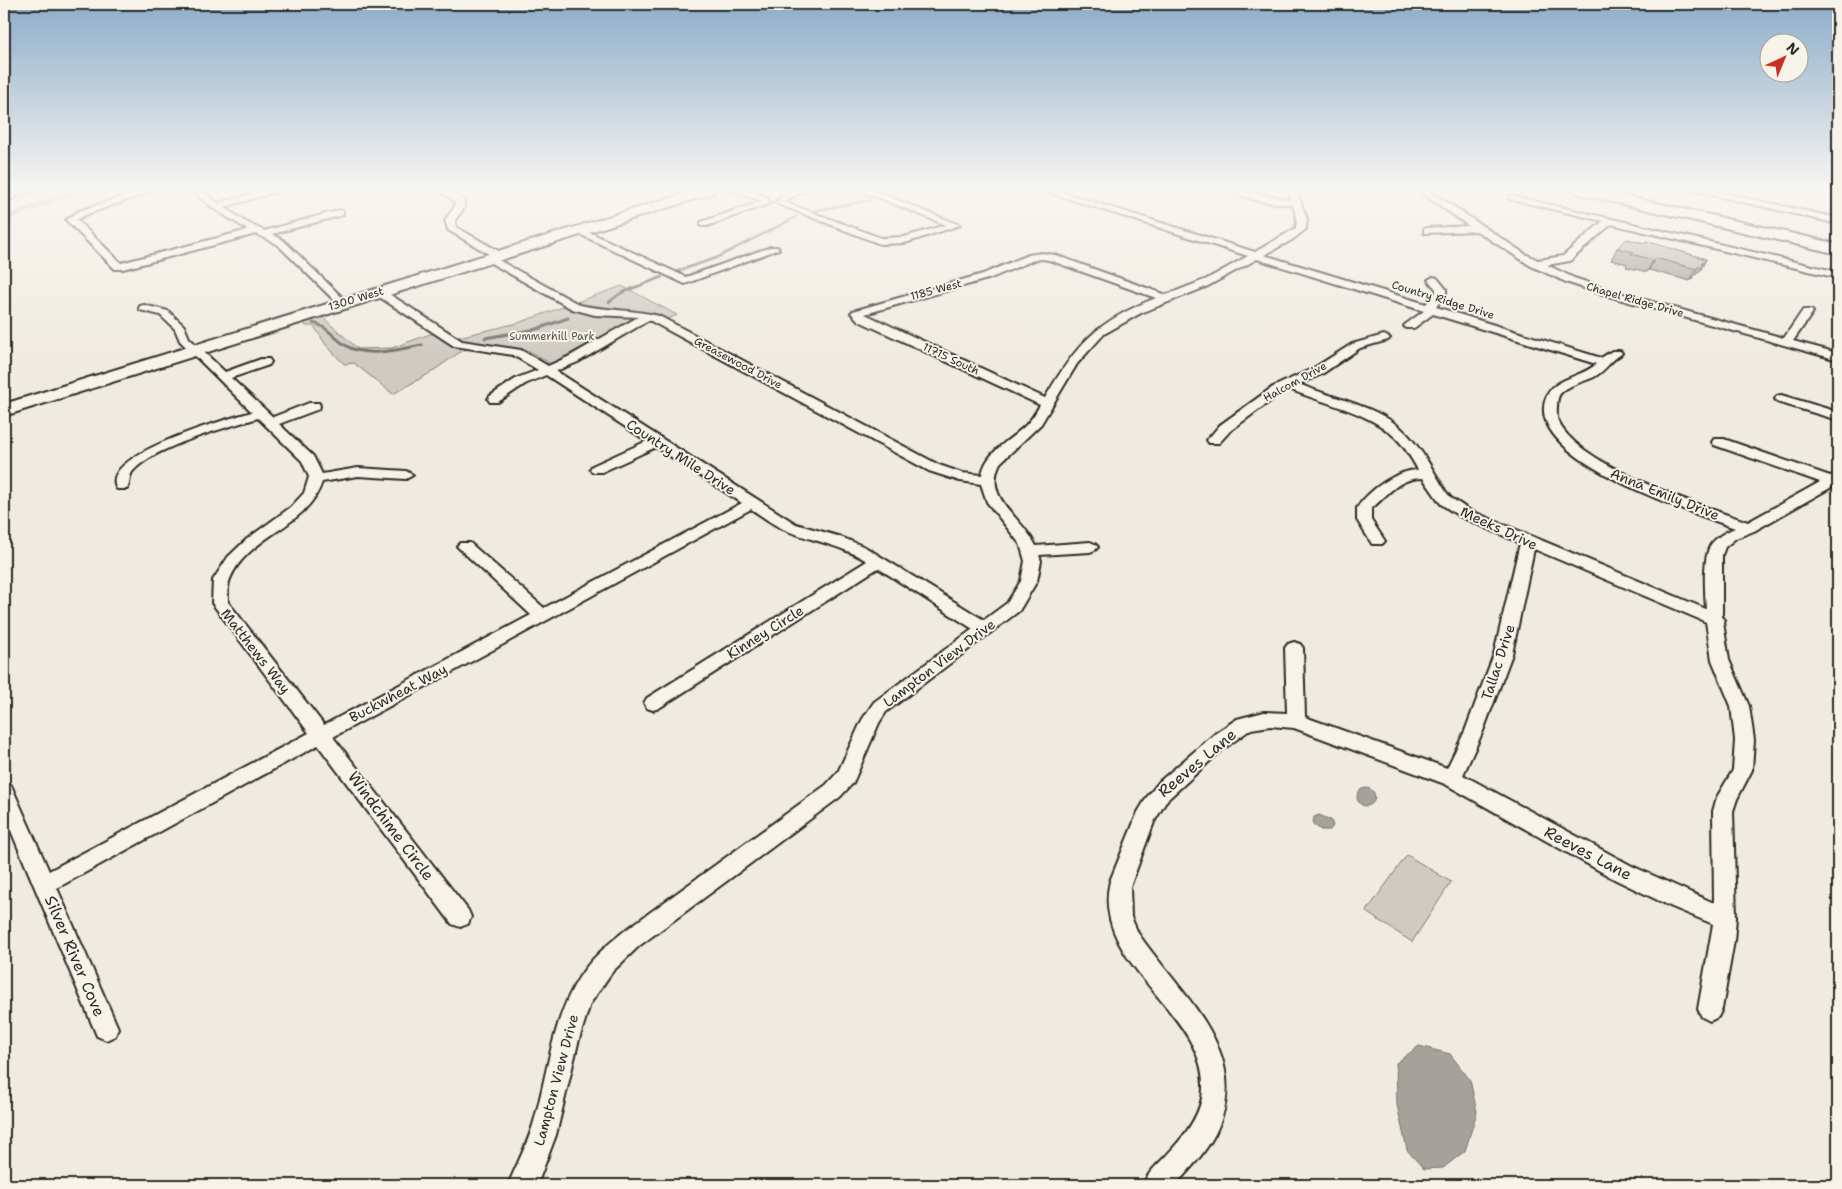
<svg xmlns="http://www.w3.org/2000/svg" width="1842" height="1189" viewBox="0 0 1842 1189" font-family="'Shantell Sans',sans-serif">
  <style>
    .green { fill: #cfcbc2; stroke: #7d7b76 }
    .water { fill: #a4a29a; stroke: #74726e }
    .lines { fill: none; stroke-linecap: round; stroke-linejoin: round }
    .stream-far1 { stroke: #74726e; stroke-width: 2.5 }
    .stream { stroke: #74726e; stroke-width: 3 }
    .canal { fill: #a4a29a; fill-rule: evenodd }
    .street-casing { stroke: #2b2b2b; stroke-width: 4 }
    .secondary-casing { stroke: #2b2b2b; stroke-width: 4 }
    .primary-casing { stroke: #2b2b2b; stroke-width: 4 }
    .street { fill: #f7f3e8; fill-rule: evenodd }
    .secondary { fill: #f7f3e8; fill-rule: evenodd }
    .primary { fill: #f7f3e8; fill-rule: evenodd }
    .wall { fill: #9e9c96; stroke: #2b2b2b }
    .shaded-wall { fill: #817f7a; stroke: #2b2b2b }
    .building { fill: #b8b5ae; stroke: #2b2b2b }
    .labels { text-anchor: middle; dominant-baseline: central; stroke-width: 4; stroke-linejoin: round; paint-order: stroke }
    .far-street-label { font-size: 11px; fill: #2b2b2b; stroke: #f7f3e8 }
    .far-park-label { font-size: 11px; fill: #545351; stroke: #f7f3e8 }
    .street-label { font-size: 14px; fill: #2b2b2b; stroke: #f7f3e8 }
    .near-street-label { font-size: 16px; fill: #2b2b2b; stroke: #f7f3e8 }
  </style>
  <rect width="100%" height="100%" fill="#efebe0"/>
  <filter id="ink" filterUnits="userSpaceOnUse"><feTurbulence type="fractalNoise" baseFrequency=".02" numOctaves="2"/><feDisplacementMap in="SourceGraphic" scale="10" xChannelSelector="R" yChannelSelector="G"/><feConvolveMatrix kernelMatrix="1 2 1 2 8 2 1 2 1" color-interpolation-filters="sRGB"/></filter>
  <g filter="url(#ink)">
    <g class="green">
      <polygon points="622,286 677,315 668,319 635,318 551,364 529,351 496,346 463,350 430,373 393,394 354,363 344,364 326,345 314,326 306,326 301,321 320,315 358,349 392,348 430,334 463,336 518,323"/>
      <polygon points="1407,855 1451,882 1412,942 1366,912"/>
    </g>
    <g class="water">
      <circle cx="1366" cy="797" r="9"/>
      <polygon points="1319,815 1331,820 1333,826 1330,830 1321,830 1313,824 1314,817"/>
      <polygon points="1419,1046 1450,1054 1470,1080 1477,1112 1465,1151 1443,1168 1424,1169 1407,1150 1397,1105 1396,1063"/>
    </g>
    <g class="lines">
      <g class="stream-far1">
        <polyline points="891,194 895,190"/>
        <polyline points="813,211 871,200"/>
        <polyline points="678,271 716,258 796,217"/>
        <polyline points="609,302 621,293 662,277"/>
      </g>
      <g class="stream">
        <path d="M313,323C326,325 334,338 345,345C366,359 399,349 422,345"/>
        <polyline points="485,338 537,329 568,318"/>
      </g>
      <polygon class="canal" points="74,190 86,190 4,221 4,216"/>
      <g class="street-casing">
        <g id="street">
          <polygon points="22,190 35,190 4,202 4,196"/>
          <polygon points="142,190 155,190 85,215 77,220 121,263 248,230 213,208 191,190 201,190 218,203 268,190 283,190 224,207 244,221 264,231 340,210 343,211 343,215 272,234 283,240 348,303 347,305 339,305 277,244 256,234 123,269 115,269 66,220 79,211"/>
          <polygon points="439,190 449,190 464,201 464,208 455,220 456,227 502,253 502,257 494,257 448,230 445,220 454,208 455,202"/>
          <polygon points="730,190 744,190 768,197 768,201 771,203 707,226 701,226 701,222 763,201"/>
          <polygon points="796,190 809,190 782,201 778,198"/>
          <polygon points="859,190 872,190 960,225 905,243 880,244 775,203 776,201 782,201 881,238 904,237 946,225"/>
          <path d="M1041,190H1055L1255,252L1296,228L1297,219L1293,205L1258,201L1223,190H1238L1291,200L1288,190H1296L1307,219L1306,229L1292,240L1264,255L1426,304L1436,292V289L1428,280L1433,277L1437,278L1446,289V293L1436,307L1601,358L1612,351H1620L1622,353L1620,355C1610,361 1604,372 1594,377C1584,382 1562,386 1558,398C1557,403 1556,417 1558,421C1578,466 1702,506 1748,522L1820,482L1714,445L1712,442L1714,439H1724L1830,476L1838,473L1837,484L1754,531L1736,538L1725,547L1722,555V617L1724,620L1723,622L1729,660L1749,706L1754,740L1752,770L1737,799L1733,811L1736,918L1734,941L1722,1009L1718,1017L1710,1021L1702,1017L1698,1009L1713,924L1672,907L1616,880L1445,784L1294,728L1270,726L1251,729L1222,750L1167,800L1154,822L1130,887L1131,917L1138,933C1179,994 1256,1053 1215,1134C1205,1153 1190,1169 1175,1185H1143C1147,1174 1155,1167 1164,1158C1180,1141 1197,1122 1202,1098C1216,1016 1089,967 1110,881L1138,812L1147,797L1160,781L1216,733L1237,719L1264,712L1287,713L1285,648L1288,644L1294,642L1300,644L1303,648L1305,717L1447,768L1465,731L1494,654L1520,543L1459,516L1441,504L1423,478C1398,478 1389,494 1371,509V520L1385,541L1382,544H1372L1357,520V508C1369,490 1397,470 1418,470C1412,459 1405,447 1396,438C1368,411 1324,404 1289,389L1281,393L1230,431L1219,443H1209L1207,440L1220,425L1273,387L1314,368L1352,344L1384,335L1390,338L1388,340L1360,348L1322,374L1299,384C1334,399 1381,406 1407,434C1423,451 1434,472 1446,492L1451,498L1469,510L1706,609C1705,593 1702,555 1712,543C1718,536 1727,531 1735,528C1694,513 1523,459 1546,398C1553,377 1582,378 1596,364L1433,314L1414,328H1406L1404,326L1406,324L1424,311L1257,259L1206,287L1141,313L1104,334L1077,364L1041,424L1000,463C982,499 1023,517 1036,546L1090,542L1095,544L1098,547L1095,550L1090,552L1039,555L1041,561L1037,581L1019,611L886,712L879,723L853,783L840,797L639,946L612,972L590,1004L578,1043L556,1135L537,1185H508C518,1162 529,1141 535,1118C548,1071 553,1017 580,976C592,958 607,945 623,932L826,785L838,772L862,720L874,702L973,629L878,568L659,708L653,710L647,708L644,703L647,698L867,561C839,544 814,542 785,530C773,525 762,516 751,509L333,737L468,910L471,917L468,924L460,927L452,924L318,745L57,888L118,1028L115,1036L106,1040L97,1036L4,814V783L11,785L49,871L309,733L212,603L213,580L228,557L247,539L291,507L304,493L309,477L302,461L258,418C225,428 155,446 133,471C128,476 131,483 127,489H117C95,455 231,418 252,412L180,341L175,329L160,315L140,310L139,308L140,306L144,305L168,311L184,326L189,338L225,372L261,359H269L271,362L269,365L231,378L273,417L309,403H319L320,406L319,409L279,424L313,456L322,474L358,468L406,471L413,475L406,479L358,476L322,482C308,527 247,536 230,579C227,585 228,595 228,602L324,725L531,615L460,549L457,546L460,543H470L544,608L742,503L656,447L602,472H592L590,469L592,466L647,441L546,375L525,384L498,402H490L488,399L490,396L517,378L538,370L513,355L454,346L375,294L374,292L375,290H383L462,341L521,350L548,366L570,356L638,317L595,315L572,309L482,258L483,256H491L580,305C606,311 633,309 659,316L939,465L962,473L982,475C985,452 1011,440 1026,425C1032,419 1036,412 1040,405L859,321L851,313L853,311L983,274L1028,255L1042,253L1055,255L1166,295L1207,279L1248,256ZM1042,259L1049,260L1156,298C1097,321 1076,344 1045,398L865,314L991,278L1034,260ZM649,320L929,471L960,481L981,484L987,502L1020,544L1025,561L1021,581L1007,603L984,620L865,547L841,537L796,524L556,371L578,362ZM1534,549L1706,622L1712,660L1731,706L1735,740L1733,770L1717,797L1713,811L1714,903L1632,866L1463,775L1483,731L1512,654Z"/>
          <polygon points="1418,190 1428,190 1525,254 1538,260 1563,256 1603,221 1509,199 1509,195 1838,272 1838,278 1611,224 1570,261 1547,265 1574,278 1616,292 1784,338 1803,310 1811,310 1813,312 1793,341 1838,353 1838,360 1608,296 1566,282 1531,266 1477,231 1424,233 1424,229 1427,228 1469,226"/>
          <polygon points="1691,190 1708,190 1838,218 1838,224"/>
          <polygon points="578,227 686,277 771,247 777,247 779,249 685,284 575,232 575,228"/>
          <polygon points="1781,395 1838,412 1838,420 1777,402 1775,399 1777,396"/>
        </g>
      </g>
      <g class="secondary-casing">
        <polygon id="secondary" points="695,190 715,190 714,193 4,416 4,404"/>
      </g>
      <g class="primary-casing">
        <polygon id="primary" points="1572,190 1599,190 1838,244 1838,254 1579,194"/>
      </g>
      <use href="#street" class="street"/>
      <use href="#secondary" class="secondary"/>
      <use href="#primary" class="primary"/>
    </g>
    <polygon class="wall" points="1644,243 1706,259 1700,271 1690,281 1649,270 1647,272 1626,267 1627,264 1611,260 1617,248"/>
    <g class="shaded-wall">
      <polygon points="1655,258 1649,270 1647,272 1653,260"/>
      <polygon points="1706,259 1700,271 1690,281 1696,269"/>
    </g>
    <polygon class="building" points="1627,239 1644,243 1646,241 1706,259 1696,269 1655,258 1653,260 1631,254 1634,252 1617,248"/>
  </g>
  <linearGradient id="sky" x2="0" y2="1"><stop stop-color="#8dadc9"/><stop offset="0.53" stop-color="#f8f6f1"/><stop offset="1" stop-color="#f8f6f1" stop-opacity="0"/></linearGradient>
  <rect width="1842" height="357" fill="url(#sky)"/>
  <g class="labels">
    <g class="far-street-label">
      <text transform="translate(936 290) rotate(-15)">1185 West</text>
      <text transform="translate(356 299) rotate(-17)">1300 West</text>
      <text transform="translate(1443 300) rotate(17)">Country Ridge Drive</text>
      <text transform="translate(1635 300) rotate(16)">Chapel Ridge Drive</text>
      <text transform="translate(951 359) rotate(25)">11715 South</text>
      <text transform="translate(738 363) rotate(28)">Greasewood Drive</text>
      <text transform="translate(1295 382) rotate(-29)">Halcom Drive</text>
    </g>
    <g class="far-park-label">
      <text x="552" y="336">Summerhill Park</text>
    </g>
    <g class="street-label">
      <text transform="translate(681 457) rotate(33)">Country Mile Drive</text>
      <text transform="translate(1665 494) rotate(22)">Anna Emily Drive</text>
      <text transform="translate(1499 528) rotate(25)">Meeks Drive</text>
      <text transform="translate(765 632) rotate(-32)">Kinney Circle</text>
      <text transform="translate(256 651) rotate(52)">Matthews Way</text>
      <text transform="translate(1498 662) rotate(-72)">Tallac Drive</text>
      <text transform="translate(939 663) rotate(-37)">Lampton View Drive</text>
      <text transform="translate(398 693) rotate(-28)">Buckwheat Way</text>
      <text transform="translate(556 1080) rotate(-75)">Lampton View Drive</text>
    </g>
    <g class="near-street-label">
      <text transform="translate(1197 763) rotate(-40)">Reeves Lane</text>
      <text transform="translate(391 826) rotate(53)">Windchime Circle</text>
      <text transform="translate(1588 853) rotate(28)">Reeves Lane</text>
      <text transform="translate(75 956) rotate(67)">Silver River Cove</text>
    </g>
  </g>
  <rect width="1842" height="1189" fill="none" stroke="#f7f3e8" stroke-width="20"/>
  <rect x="10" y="10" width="1822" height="1169" fill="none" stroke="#2b2b2b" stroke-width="2" filter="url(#ink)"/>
  <g transform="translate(1784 58) rotate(44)"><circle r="24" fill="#f7f3e8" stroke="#a5a39c"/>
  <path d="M0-4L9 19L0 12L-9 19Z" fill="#c8321e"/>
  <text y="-8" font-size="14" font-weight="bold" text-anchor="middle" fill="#2b2b2b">N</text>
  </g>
</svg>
